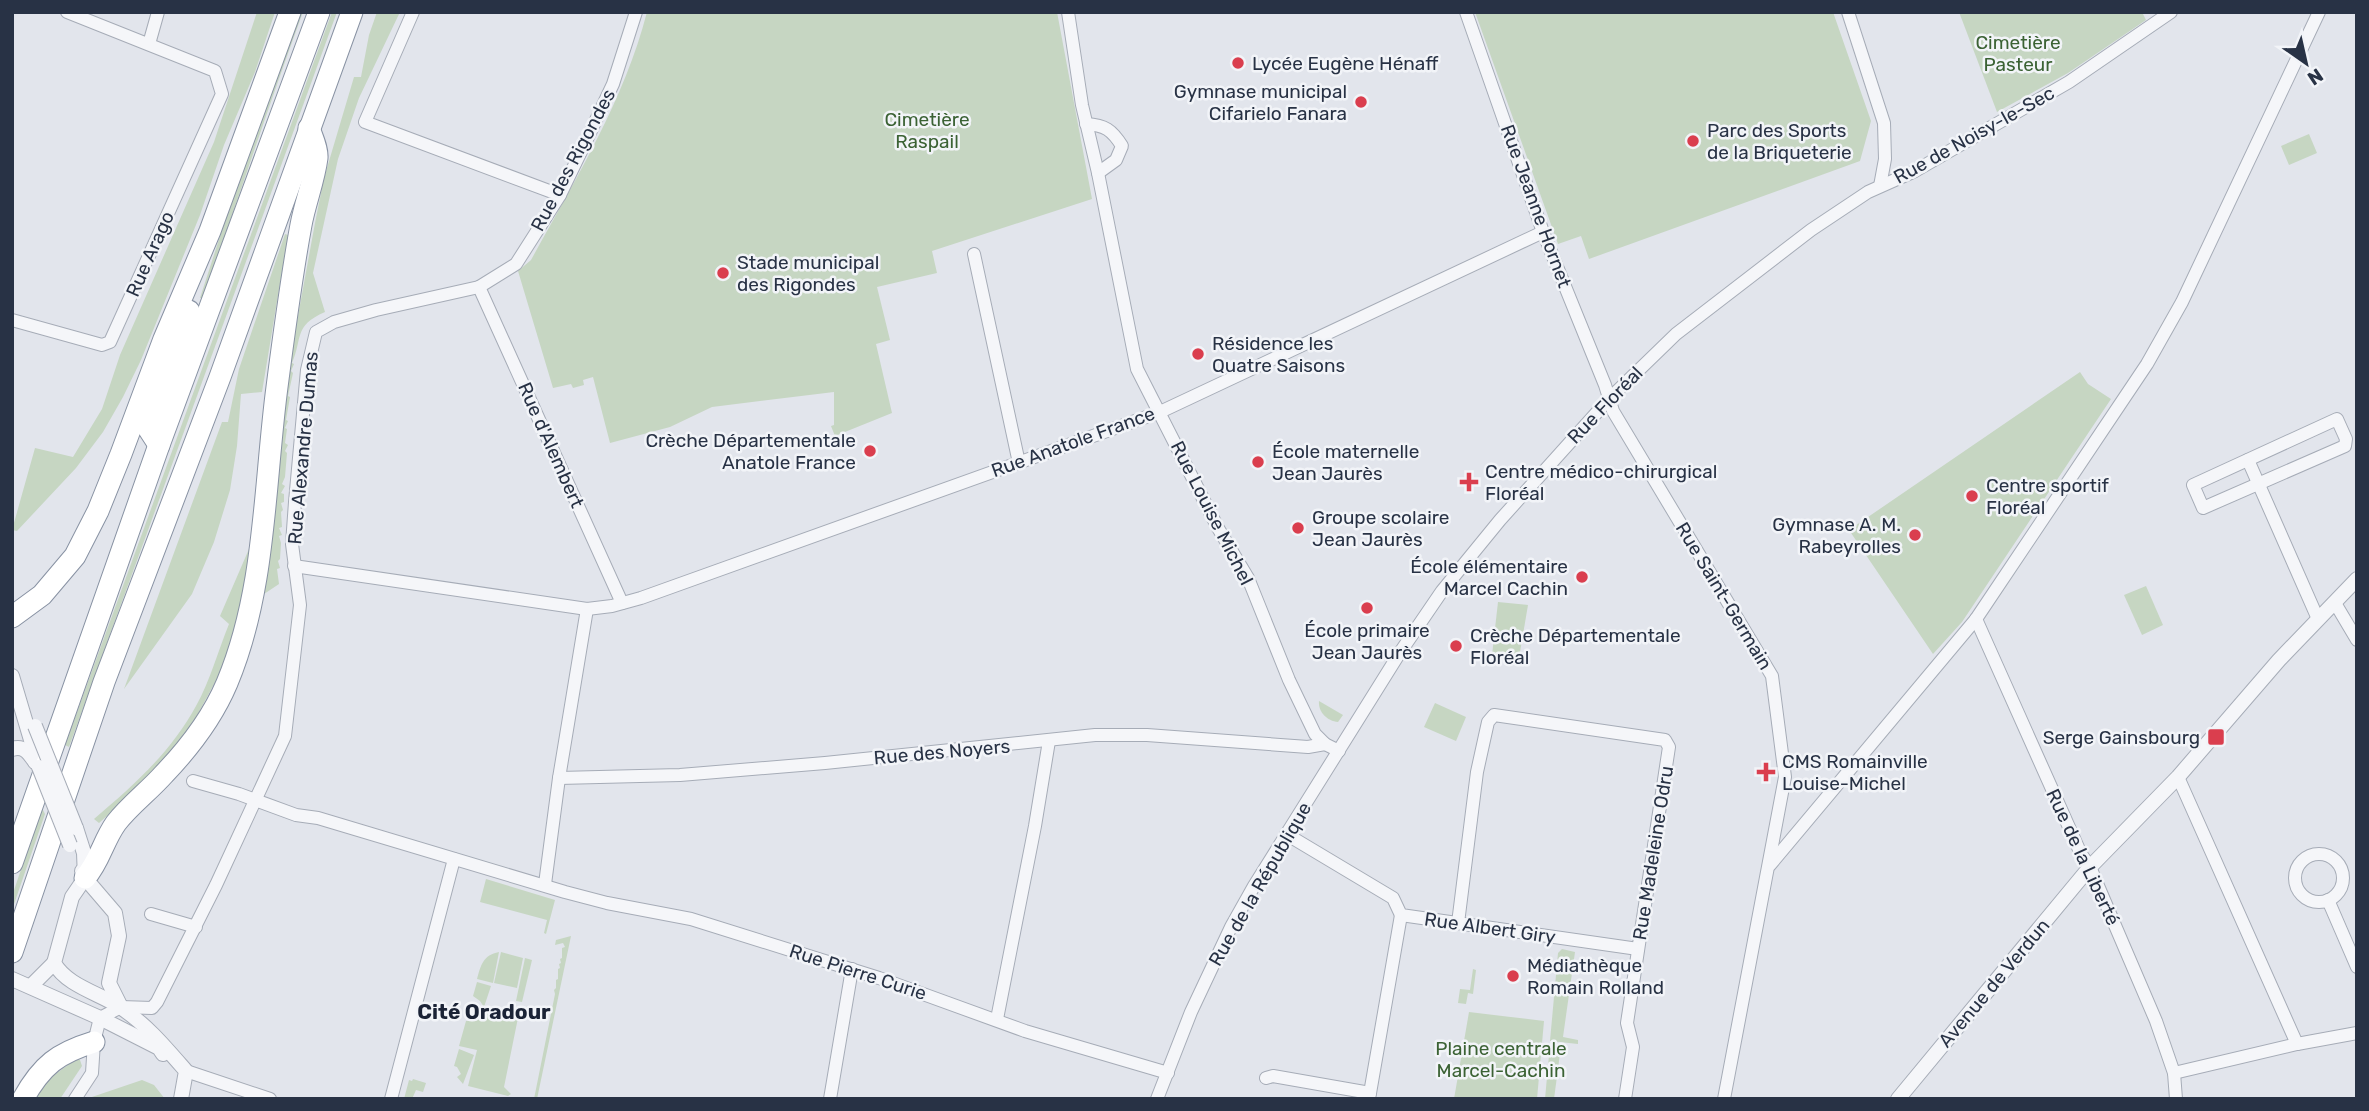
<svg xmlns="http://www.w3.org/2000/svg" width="2369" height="1111" viewBox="0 0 2369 1111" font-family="Rubik,sans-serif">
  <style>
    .green { fill: #c6d6c2 }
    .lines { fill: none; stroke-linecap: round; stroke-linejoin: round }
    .minor-casing { stroke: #a6acb7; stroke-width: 14 }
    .tertiary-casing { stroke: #a6acb7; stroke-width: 16 }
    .motorway-casing { stroke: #8892a3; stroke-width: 23 }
    .minor { stroke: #f5f6f9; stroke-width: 12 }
    .tertiary { stroke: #f5f6f9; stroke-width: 14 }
    .motorway { stroke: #fff; stroke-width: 21 }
    .tertiary-bridge-casing { stroke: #a6acb7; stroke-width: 16; stroke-linecap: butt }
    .tertiary-bridge { stroke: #f5f6f9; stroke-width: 14 }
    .poi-dot { fill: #da3e4e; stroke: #f2f4f8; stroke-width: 2.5 }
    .labels { text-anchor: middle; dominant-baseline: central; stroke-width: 5; stroke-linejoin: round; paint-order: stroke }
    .park-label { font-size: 19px; fill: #3b6234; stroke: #f2f4f8 }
    .poi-label { font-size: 19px; fill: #283245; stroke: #f2f4f8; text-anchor: start }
    .street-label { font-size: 19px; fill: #283245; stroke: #f2f4f8 }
    .neighbourhood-label { font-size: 21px; font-weight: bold; fill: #1b2336; stroke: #f2f4f8 }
  </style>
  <rect width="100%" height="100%" fill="#e2e5ec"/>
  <g class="green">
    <polygon points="257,12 275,12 255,72 224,145 200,215 141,360 123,397 103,432 76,468 17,531 12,530 35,448 73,457 102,409 120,355 214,142"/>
    <path d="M301,12H303C268,107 237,203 203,298H200L223,227Z"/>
    <polygon points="332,12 337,12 69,747 65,745"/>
    <path d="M377,12H400L359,98L338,159L313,273L325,312C293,326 303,338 292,363L294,364L291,371L293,373L288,396L290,397L286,420L288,421L285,428L287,429L285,443L288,445L285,451L287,453L285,477L282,484L285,486L281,493L284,494V502L281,503L283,510L281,512L282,527L279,528L282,535L279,536L281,543L280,559L278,561L280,568L277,569L279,584L258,598C249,669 210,737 163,790C146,809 123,823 113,847L112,838L187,757L207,728L219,706L241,656L257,598L269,531L295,332L315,223L324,178L354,77H361L369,35Z"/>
    <path d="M647,12H1057L1092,199L932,251L937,273L877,287L890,340L876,344L892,413L835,436L831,426L834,425V392L712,407L670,427L610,443L593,377L583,380L584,385L573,388L571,384L553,388L518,271L531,260C575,180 624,101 647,12Z"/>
    <polygon points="1475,12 1833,12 1871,121 1860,161 1589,259 1581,236 1558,244"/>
    <polygon points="1959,12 2142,12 2146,20 2068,73 1997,112"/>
    <polygon points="2309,134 2317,153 2289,165 2281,146"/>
    <polygon points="285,234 288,235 262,392 241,394 237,446 230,490 214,542 192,594 124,689 222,422 228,422 239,369"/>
    <polygon points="2080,372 2088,384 2111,399 1962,622 1933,654 1849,530"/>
    <path d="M252,542L238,619L221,671L192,725L157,772L99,823L94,819C134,785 171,752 196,706C210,681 218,651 229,624L220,616Z"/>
    <polygon points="2146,586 2163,625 2142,635 2124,595"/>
    <polygon points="1498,602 1528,605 1519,658 1492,655"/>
    <path d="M1319,701L1343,715L1338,722C1327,721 1318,712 1319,701Z"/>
    <polygon points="1435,703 1466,717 1456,741 1424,727"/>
    <polygon points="42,808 45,814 12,910 12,896"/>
    <polygon points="486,879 555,900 546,934 544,933 547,920 480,902"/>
    <polygon points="571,936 537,1099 534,1099 555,994 554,990 556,988 556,980 558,979 558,969 560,968 559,964 561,963 560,959 562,958 562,948 565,947 563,943 555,945 556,940"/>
    <polygon points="1562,949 1575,952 1563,1037 1578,1040 1578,1044 1550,1041 1558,953"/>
    <path d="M499,952L493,983L477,979C481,965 483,955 499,952Z"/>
    <polygon points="501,952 523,958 517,988 494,983"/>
    <polygon points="525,958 532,960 522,1002 516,1001"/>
    <polygon points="1473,969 1476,970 1473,994 1468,993 1466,1004 1458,1003 1460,989 1470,990"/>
    <polygon points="477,982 491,986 484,1007 480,1001 473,996"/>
    <polygon points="515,1007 520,1008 504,1087 511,1094 508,1096 468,1086 477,1050 459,1046 466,1021 475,1020 483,1014 485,1015 486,1009 512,1015"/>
    <polygon points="1469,1012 1544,1021 1537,1099 1454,1099"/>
    <polygon points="1550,1044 1561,1046 1554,1099 1545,1099"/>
    <polygon points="459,1049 474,1055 463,1084 457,1077 461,1074 457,1067 454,1066"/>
    <polygon points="76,1059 80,1060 82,1066 60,1099 35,1099 46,1081"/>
    <polygon points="413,1079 426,1083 423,1092 416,1090 412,1099 404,1099 409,1080 412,1081"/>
    <polygon points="142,1080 154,1085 165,1099 86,1099"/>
  </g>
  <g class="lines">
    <g class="minor-casing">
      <g id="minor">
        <polyline points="413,12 365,122 560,195"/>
        <polyline points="1068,12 1082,105 1098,173 1137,369 1218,528 1248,578 1289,680 1315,734 1325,744 1339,751"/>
        <polyline points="1466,12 1543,232 1605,385 1613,411 1772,676 1785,777 1724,1099"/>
        <polyline points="1848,12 1884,123 1885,159 1880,186"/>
        <polyline points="149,44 158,12"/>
        <path d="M1086,124C1105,125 1112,130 1122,146L1116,160L1098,173"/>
        <polyline points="974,254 1019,463"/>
        <polyline points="479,287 622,603"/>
        <polyline points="12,320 102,345 110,342 222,94 215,71 67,12"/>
        <polygon points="2337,419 2346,439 2345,446 2203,508 2193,485"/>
        <polyline points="2248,460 2318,619"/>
        <polyline points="294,566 587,609 612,606 641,598 1160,412 1543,232"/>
        <polyline points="2335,603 2357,640"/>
        <polyline points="1976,619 2081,854 2090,867 2156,1021 2174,1073 2176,1099"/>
        <polyline points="2178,777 2297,1044"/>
        <polyline points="559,778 680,775 825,763 1095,735 1147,735 1308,747 1325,744"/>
        <polyline points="193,781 239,794 296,815 318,818 565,892 607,903 691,919 879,978 1025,1031 1168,1073"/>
        <polyline points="1286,834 1393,898 1401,915 1638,949"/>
        <circle cx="2319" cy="878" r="24"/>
        <polyline points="1770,865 1976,619 2147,364 2182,302 2319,12"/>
        <polyline points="545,884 559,778 587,609"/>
        <polyline points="2328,900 2357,967"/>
        <polyline points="151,914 196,927"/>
        <polyline points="1458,923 1477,772 1488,722 1494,715 1665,740 1669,747 1627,1023 1633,1047 1625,1099"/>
        <polyline points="997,1019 1035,826 1049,741"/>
        <polyline points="186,1071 270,1099"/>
        <polyline points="2174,1073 2297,1044 2357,1033"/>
        <polyline points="1266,1078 1273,1076 1370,1093"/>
        <polyline points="75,1099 92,1073 94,1042 100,1018 121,1007 152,1008 157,1002 216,885 285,736 300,605 292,544 295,502 307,370 316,332 334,322 376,310 479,287 516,264 560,195 588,137 613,84 636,12"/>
        <polyline points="391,1099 454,859"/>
        <polyline points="830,1099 852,969"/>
        <polyline points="1157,1099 1191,1012 1231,927 1254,886 1399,654 1442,591 1500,520 1609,399 1676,334 1811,230 1868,192 1915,171 2069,82 2171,12"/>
        <polyline points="1369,1099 1401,915"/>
      </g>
    </g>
    <g class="tertiary-casing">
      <g id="tertiary">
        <polyline points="12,676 39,767"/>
        <path d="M12,749C24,745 29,753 35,762"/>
        <path d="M76,828L84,853L85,878L72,897L54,963C67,986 99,993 120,1007C146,1024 166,1048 186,1071L181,1099"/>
        <polyline points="82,871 85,878 115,913 119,936 109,983 121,1007"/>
        <polyline points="12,979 100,1018 159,1048 163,1054"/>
        <polyline points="31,986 54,963"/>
        <polyline points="1898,1099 2090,867 2178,777 2279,660 2357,579"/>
      </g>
    </g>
    <g class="motorway-casing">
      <g id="motorway">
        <polyline points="159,445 148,428 171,371 189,311"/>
        <polyline points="12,617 42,595 75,556 98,511 121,454 164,339 210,231 290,12"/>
        <polyline points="12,863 159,445 319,12"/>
        <path d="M85,878C100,861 103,841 116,823C130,805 149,791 164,774C188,749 213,716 227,683C266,590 264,486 277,387C284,333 291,279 301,225C305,203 314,181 317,158C318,149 312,137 309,128"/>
        <polyline points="12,952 104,682 220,377 352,12"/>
        <path d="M23,1099C42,1065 58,1053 94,1042"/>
      </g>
    </g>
    <use href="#minor" class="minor"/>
    <use href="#tertiary" class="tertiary"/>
    <use href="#motorway" class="motorway"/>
    <g class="tertiary-bridge-casing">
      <g id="tertiary-bridge">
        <polyline points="35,726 76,828"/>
        <polyline points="39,767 70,845"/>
      </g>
    </g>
    <use href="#tertiary-bridge" class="tertiary-bridge"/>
  </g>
  <g class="poi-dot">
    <circle cx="1238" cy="63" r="7"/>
    <circle cx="1361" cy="102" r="7"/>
    <circle cx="1693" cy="141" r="7"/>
    <circle cx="723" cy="273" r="7"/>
    <circle cx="1198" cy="354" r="7"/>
    <circle cx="870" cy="451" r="7"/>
    <circle cx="1258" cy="462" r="7"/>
    <path d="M1465.5 471.5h7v7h7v7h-7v7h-7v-7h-7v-7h7z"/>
    <circle cx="1972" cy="496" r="7"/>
    <circle cx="1298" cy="528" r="7"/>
    <circle cx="1915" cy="535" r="7"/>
    <circle cx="1582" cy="577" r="7"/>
    <circle cx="1367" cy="608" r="7"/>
    <circle cx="1456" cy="646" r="7"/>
    <rect x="2207" y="728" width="18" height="18" rx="3.5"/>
    <path d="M1762.5 761.5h7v7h7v7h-7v7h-7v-7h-7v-7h7z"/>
    <circle cx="1513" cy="976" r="7"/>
  </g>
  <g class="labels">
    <g class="park-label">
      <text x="2018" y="42">Cimetière<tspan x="2018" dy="22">Pasteur</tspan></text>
      <text x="927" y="119">Cimetière<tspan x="927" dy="22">Raspail</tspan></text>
      <text x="1501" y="1048">Plaine centrale<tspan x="1501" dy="22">Marcel-Cachin</tspan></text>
    </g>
    <g class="poi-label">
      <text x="1252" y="63">Lycée Eugène Hénaff</text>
      <text x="1347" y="91" text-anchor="end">Gymnase municipal<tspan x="1347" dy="22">Cifarielo Fanara</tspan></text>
      <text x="1707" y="130">Parc des Sports<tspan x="1707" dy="22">de la Briqueterie</tspan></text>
      <text x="737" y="262">Stade municipal<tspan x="737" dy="22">des Rigondes</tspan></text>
      <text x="1212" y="343">Résidence les<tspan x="1212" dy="22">Quatre Saisons</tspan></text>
      <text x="856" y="440" text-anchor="end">Crèche Départementale<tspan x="856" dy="22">Anatole France</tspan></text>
      <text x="1272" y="451">École maternelle<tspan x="1272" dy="22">Jean Jaurès</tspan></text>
      <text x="1485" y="471">Centre médico-chirurgical<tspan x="1485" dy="22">Floréal</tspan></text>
      <text x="1986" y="485">Centre sportif<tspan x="1986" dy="22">Floréal</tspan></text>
      <text x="1312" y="517">Groupe scolaire<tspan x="1312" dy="22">Jean Jaurès</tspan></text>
      <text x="1901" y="524" text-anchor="end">Gymnase A. M.<tspan x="1901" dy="22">Rabeyrolles</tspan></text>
      <text x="1568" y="566" text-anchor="end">École élémentaire<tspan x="1568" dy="22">Marcel Cachin</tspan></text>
      <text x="1367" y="630" text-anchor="middle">École primaire<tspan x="1367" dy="22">Jean Jaurès</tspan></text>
      <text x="1470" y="635">Crèche Départementale<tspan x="1470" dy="22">Floréal</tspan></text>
      <text x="2200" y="737" text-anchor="end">Serge Gainsbourg</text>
      <text x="1782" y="761">CMS Romainville<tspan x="1782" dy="22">Louise-Michel</tspan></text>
      <text x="1527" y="965">Médiathèque<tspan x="1527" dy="22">Romain Rolland</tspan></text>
    </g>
    <g class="street-label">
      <text transform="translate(1974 135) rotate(-29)">Rue de Noisy-le-Sec</text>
      <text transform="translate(573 160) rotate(-62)">Rue des Rigondes</text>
      <text transform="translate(1536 206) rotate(70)">Rue Jeanne Hornet</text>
      <text transform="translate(150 254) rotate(-66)">Rue Arago</text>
      <text transform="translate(1605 405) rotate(-46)">Rue Floréal</text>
      <text transform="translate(1073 442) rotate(-20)">Rue Anatole France</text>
      <text transform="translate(551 445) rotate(66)">Rue d'Alembert</text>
      <text transform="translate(303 448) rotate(-85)">Rue Alexandre Dumas</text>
      <text transform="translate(1212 513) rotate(63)">Rue Louise Michel</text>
      <text transform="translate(1724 596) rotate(59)">Rue Saint-Germain</text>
      <text transform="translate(942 752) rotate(-5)">Rue des Noyers</text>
      <text transform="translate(1653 853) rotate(-81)">Rue Madeleine Odru</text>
      <text transform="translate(2083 857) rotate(65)">Rue de la Liberté</text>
      <text transform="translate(1260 884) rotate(-60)">Rue de la République</text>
      <text transform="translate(1490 928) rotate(8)">Rue Albert Giry</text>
      <text transform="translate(858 972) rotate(18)">Rue Pierre Curie</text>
      <text transform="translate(1994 983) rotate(-50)">Avenue de Verdun</text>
    </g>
    <g class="neighbourhood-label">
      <text x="484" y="1011">Cité Oradour</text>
    </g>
  </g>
  <rect width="2369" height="1111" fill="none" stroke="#283245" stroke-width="28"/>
  <g transform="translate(2306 63) rotate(146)" stroke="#f2f4f8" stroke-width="5" paint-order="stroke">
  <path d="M0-5L12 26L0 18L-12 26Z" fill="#283245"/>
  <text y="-10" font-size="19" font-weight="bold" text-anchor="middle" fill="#283245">N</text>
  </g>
</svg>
